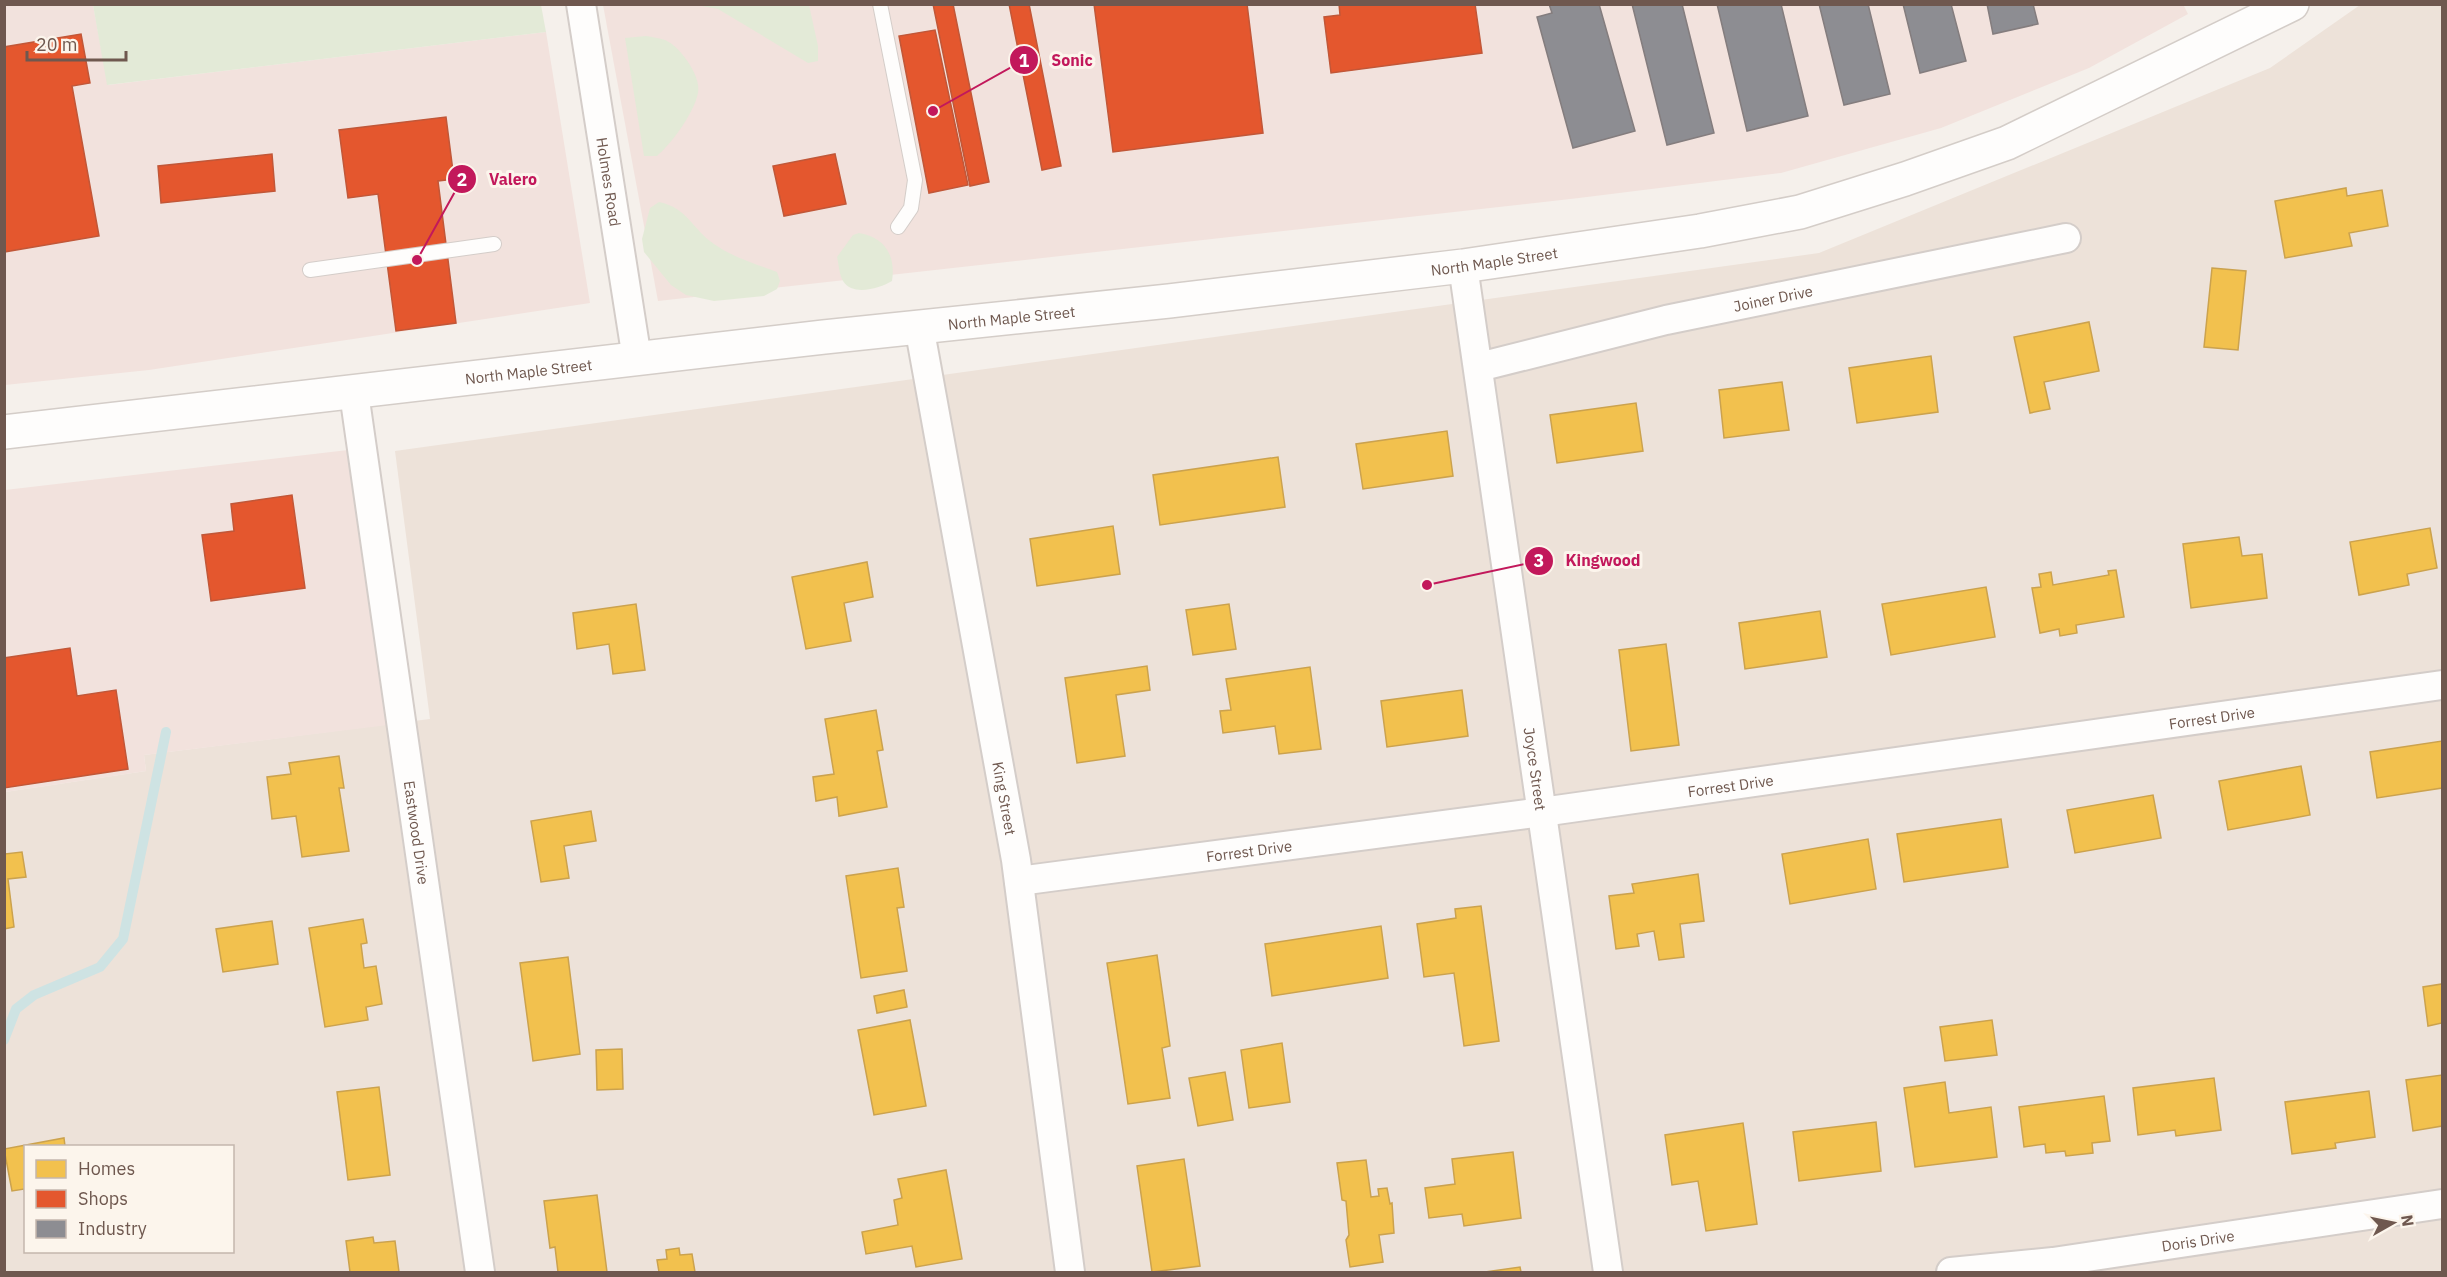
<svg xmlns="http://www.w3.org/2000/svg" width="2447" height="1277" viewBox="0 0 2447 1277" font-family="'IBM Plex Sans',sans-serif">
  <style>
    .residential { fill: #ede2d9; fill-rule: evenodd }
    .commercial { fill: #f2e2dd }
    .green { fill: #e3ead7 }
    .homes { fill: #f2c14e; stroke: #cba24e; stroke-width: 1.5 }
    .shops { fill: #e4572e; stroke: #c15738; stroke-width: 1.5 }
    .industry { fill: #8d8d92; stroke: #847d7e; stroke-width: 1.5 }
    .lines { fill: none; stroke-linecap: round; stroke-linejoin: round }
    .stream { stroke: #cee3e3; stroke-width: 10 }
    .lane-casing { stroke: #d4cdc9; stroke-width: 16 }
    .street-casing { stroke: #d4cdc9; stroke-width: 32 }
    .secondary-casing { stroke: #d4cdc8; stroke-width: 36 }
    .lane { stroke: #fefdfc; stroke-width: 14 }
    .street { stroke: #fefdfc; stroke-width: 28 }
    .secondary { stroke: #fefdfc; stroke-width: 33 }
    .labels { text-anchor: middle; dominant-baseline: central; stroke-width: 6; stroke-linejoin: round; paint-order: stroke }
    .street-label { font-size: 15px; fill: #6f584f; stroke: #fcf5ec }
    .leader { fill: none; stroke: #c2185b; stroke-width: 2 }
    .callout-dot { fill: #c2185b; stroke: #fcf5ec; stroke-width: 2 }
    .mark-label { font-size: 18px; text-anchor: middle; font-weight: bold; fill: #fff }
    .callout-label { font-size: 16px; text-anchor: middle; font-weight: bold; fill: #c2185b; stroke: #fcf5ec; stroke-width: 6; stroke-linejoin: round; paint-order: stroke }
  </style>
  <rect width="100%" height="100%" fill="#f5f0eb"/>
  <path class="residential" d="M2360,5H2442V1272H5V792L146,771L144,755L430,719L395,451L1819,253L2270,68ZM26,1146H232V1252H26Z"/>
  <g class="commercial">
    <polygon points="2183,4 2188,14 2089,68 1941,128 1781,173 1579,198 658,301 603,5"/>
    <polygon points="4,5 93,5 108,85 546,32 590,303 149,370 5,385"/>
    <polygon points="348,450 388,725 144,755 146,771 5,792 5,490"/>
  </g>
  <g class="green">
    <polygon points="93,5 541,5 546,32 107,85"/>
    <polygon points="696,5 809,5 818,46 818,61 808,63 718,9"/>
    <path d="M646,36C652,37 659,38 665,40C680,46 702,77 698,93C694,113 672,143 657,156H644L625,38Z"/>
    <path d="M659,202C688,208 692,229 714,244C732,257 756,264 777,272L780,281L777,289L764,296L714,301L686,295L671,285L644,252L642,239L650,208Z"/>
    <path d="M859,233C885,237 896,256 892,281C880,288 853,297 843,281C839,274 839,265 837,257L853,235Z"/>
  </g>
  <g class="homes">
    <polygon points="2346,188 2347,196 2382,190 2388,226 2349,233 2352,246 2285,258 2275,201"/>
    <polygon points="2212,268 2246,271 2238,350 2204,347"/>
    <polygon points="2089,322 2099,371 2044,382 2050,409 2030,413 2014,337"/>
    <polygon points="1931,356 1938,412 1857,423 1849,368"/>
    <polygon points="1782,382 1789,430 1724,438 1719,390"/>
    <polygon points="1636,403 1643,451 1557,463 1550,415"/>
    <polygon points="1447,431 1453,476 1363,489 1356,444"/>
    <polygon points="1278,457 1285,507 1160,525 1153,475"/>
    <polygon points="1113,526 1120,574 1037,586 1030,539"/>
    <polygon points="2430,528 2437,568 2407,574 2409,585 2359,595 2350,542"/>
    <polygon points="2239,537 2242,556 2262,554 2267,598 2191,608 2183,544"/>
    <polygon points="867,562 873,597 844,603 851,641 806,649 792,577"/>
    <polygon points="2116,570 2124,617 2076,625 2077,633 2060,636 2059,629 2040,633 2032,588 2041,587 2039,574 2051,572 2053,585 2109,575 2108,571"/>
    <polygon points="1986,587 1995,637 1891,655 1882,604"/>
    <polygon points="636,604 645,670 613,674 609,644 577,649 573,613"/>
    <polygon points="1229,604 1236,649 1193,655 1186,610"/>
    <polygon points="1820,611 1827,657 1745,669 1739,623"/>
    <polygon points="1666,644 1679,745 1631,751 1619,650"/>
    <polygon points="1147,666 1150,690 1116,695 1125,756 1077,763 1065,678"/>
    <polygon points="1310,667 1321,749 1279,754 1275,726 1223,733 1220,711 1231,710 1226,679"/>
    <polygon points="1462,690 1468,736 1387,747 1381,701"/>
    <polygon points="876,710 883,750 877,751 887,807 839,816 837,797 816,801 813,777 834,774 825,719"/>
    <polygon points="2442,741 2442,788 2377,798 2370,752"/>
    <polygon points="339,756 344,788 339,788 349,851 302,857 296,816 272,819 267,777 291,774 289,763"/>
    <polygon points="2301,766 2310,815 2228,830 2219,781"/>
    <polygon points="2153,795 2161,838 2075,853 2067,810"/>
    <polygon points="591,811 596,841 564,846 569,878 541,882 531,821"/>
    <polygon points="2001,819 2008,867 1904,882 1897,834"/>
    <polygon points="1868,839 1876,889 1790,904 1782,854"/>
    <polygon points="4,847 5,854 22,852 26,877 8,879 14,927 4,929"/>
    <polygon points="898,868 904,907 897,908 907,971 861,978 846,876"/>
    <polygon points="1698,874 1704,921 1680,924 1684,957 1659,960 1654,931 1637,934 1639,946 1616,949 1609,896 1634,893 1632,884"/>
    <polygon points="1481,906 1499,1041 1464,1046 1454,973 1424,977 1417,924 1456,918 1455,909"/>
    <polygon points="363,919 367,943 361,944 364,968 376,966 382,1004 366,1007 368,1020 325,1027 309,928"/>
    <polygon points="272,921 278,964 223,972 216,929"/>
    <polygon points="1381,926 1388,978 1272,996 1265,944"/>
    <polygon points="1157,955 1170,1046 1162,1048 1170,1098 1128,1104 1107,963"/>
    <polygon points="568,957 580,1054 533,1061 520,963"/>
    <polygon points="2442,984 2442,1023 2428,1026 2423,987"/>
    <polygon points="904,990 907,1007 877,1013 874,996"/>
    <polygon points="910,1020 926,1106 874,1115 858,1030"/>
    <polygon points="1992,1020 1997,1055 1945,1061 1940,1027"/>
    <polygon points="1282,1043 1290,1102 1249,1108 1241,1050"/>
    <polygon points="622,1049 623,1089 597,1090 596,1050"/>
    <polygon points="1225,1072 1233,1120 1198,1126 1189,1078"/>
    <polygon points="2442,1075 2442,1126 2413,1131 2406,1080"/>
    <polygon points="2214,1078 2221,1130 2176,1136 2175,1130 2138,1135 2133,1088"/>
    <polygon points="1945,1082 1949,1113 1991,1107 1997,1157 1915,1167 1904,1088"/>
    <polygon points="379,1087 390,1175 348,1180 337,1092"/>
    <polygon points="2369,1091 2375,1137 2335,1143 2336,1148 2292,1154 2285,1102"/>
    <polygon points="2104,1096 2110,1141 2092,1143 2093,1153 2066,1156 2065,1151 2046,1153 2045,1144 2024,1147 2019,1107"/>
    <polygon points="1876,1122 1881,1171 1799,1181 1793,1132"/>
    <polygon points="1743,1123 1757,1224 1706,1231 1698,1181 1672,1185 1665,1135"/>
    <polygon points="64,1138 65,1146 26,1146 26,1198 24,1189 12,1191 4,1149"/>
    <polygon points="1513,1152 1521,1218 1464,1226 1462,1214 1429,1218 1425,1188 1455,1184 1452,1159"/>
    <polygon points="1184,1159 1200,1266 1152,1272 1137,1166"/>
    <polygon points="1366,1160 1371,1197 1379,1196 1378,1189 1387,1188 1390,1204 1392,1203 1394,1233 1379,1235 1383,1262 1350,1267 1346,1240 1349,1235 1346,1201 1342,1200 1337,1163"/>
    <polygon points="946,1170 962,1259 916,1267 912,1246 866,1254 862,1232 898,1225 894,1200 902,1198 898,1179"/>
    <polygon points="597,1195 607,1272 558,1272 555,1247 550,1248 544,1201"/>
    <polygon points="373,1237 374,1243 395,1241 399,1272 350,1272 346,1241"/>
    <polygon points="679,1248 680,1255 692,1254 695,1272 659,1272 657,1260 667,1259 666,1250"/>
    <polygon points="1520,1267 1521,1272 1485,1272"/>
  </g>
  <g class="shops">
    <polygon points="933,4 953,4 989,182 970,186"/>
    <polygon points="1009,4 1029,4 1061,166 1042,170"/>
    <polygon points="1094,4 1247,4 1263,133 1113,152"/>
    <polygon points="1339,4 1475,4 1482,53 1331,73 1324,17 1340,15"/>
    <polygon points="935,30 968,185 929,193 899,36"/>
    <polygon points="81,34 90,83 72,86 99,236 4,252 4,47"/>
    <polygon points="446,117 454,179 438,181 456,323 396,331 378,194 348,198 339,130"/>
    <polygon points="272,154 275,191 161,203 158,166"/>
    <polygon points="835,154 846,204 784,216 773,166"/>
    <polygon points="292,495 305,588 211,601 202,535 234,531 231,504"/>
    <polygon points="70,648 77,696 116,690 128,769 4,788 4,658"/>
  </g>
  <g class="industry">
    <polygon points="1549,4 1599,4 1635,131 1573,148 1537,17 1552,13"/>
    <polygon points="1632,4 1682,4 1714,133 1667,145"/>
    <polygon points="1717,4 1781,4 1808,116 1747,131"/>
    <polygon points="1819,4 1868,4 1890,94 1844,105"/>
    <polygon points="1903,4 1951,4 1966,61 1920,73"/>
    <polygon points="1987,4 2033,4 2038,24 1993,34"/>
  </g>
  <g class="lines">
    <polyline class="stream" points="4,1040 16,1009 34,995 100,967 123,939 166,732"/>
    <g class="lane-casing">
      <g id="lane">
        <polyline points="880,4 915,180 911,208 898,227"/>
        <polyline points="310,270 494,244"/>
      </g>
    </g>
    <g class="street-casing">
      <g id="street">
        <path id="s1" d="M581,4L637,359"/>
        <path id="s2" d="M1463,266L1608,1272"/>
        <path id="s3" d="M919,326L1016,860L1070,1272"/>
        <path id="s4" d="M1479,367L1666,320L2066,238"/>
        <path id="s5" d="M354,393L480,1272"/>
        <path id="s6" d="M1019,881L1542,812L2442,685"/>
        <path id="s7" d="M1951,1272L2053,1262L2442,1204"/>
      </g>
    </g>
    <g class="secondary-casing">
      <g id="secondary">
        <path id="s8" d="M4,432L824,337L1169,301L1463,266L1700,231L1800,212L1905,179L2007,143L2292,4"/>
      </g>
    </g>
    <use href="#lane" class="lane"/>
    <use href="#street" class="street"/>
    <use href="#secondary" class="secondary"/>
  </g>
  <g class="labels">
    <g class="street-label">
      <text stroke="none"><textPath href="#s1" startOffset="180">Holmes Road</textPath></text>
      <text stroke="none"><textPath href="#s8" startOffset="1500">North Maple Street</textPath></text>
      <text stroke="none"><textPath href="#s4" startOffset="302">Joiner Drive</textPath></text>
      <text stroke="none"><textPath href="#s8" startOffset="1014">North Maple Street</textPath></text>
      <text stroke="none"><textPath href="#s8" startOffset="528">North Maple Street</textPath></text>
      <text stroke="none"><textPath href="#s6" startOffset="1204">Forrest Drive</textPath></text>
      <text stroke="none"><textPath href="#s2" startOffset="508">Joyce Street</textPath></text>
      <text stroke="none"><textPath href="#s6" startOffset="718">Forrest Drive</textPath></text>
      <text stroke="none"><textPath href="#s3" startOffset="480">King Street</textPath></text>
      <text stroke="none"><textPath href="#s5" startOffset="444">Eastwood Drive</textPath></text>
      <text stroke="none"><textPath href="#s6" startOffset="232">Forrest Drive</textPath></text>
      <text stroke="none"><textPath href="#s7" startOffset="249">Doris Drive</textPath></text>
    </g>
  </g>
  <path class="leader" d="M933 111L1024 60M417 260L462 179M1427 585L1539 561"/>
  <g class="callout-dot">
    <circle cx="933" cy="111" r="6"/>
    <circle cx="417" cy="260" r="6"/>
    <circle cx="1427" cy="585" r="6"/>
    <circle cx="1024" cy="60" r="15"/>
    <circle cx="462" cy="179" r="15"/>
    <circle cx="1539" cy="561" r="15"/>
  </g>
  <g class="mark-label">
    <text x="1024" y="67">1</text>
    <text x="462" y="186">2</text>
    <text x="1539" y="567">3</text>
  </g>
  <g class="callout-label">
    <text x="1072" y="66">Sonic</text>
    <text x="513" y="185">Valero</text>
    <text x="1603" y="566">Kingwood</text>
  </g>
  <rect width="2447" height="1277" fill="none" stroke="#6f584f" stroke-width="12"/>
  <rect x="24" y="1145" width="210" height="108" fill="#fcf5ec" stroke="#c4b6ad" stroke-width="1.5"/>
  <rect x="36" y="1160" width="30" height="18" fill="#f2c14e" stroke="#c4b6ad" stroke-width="1.5"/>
  <text x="78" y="1175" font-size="18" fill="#6f584f">Homes</text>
  <rect x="36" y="1190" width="30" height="18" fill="#e4572e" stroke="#c4b6ad" stroke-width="1.5"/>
  <text x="78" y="1205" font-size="18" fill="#6f584f">Shops</text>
  <rect x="36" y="1220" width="30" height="18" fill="#8d8d92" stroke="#c4b6ad" stroke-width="1.5"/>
  <text x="78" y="1235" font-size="18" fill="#6f584f">Industry</text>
  <g transform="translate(2393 1223) rotate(81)" stroke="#fcf5ec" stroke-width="4.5" paint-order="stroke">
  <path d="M0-4.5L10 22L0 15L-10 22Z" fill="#6f584f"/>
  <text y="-9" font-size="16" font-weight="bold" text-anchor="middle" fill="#6f584f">N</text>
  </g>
  <path d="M27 51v9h99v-9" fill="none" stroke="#6f584f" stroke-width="3"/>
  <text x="36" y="51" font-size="18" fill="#6f584f" stroke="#fcf5ec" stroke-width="4.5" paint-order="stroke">20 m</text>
</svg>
